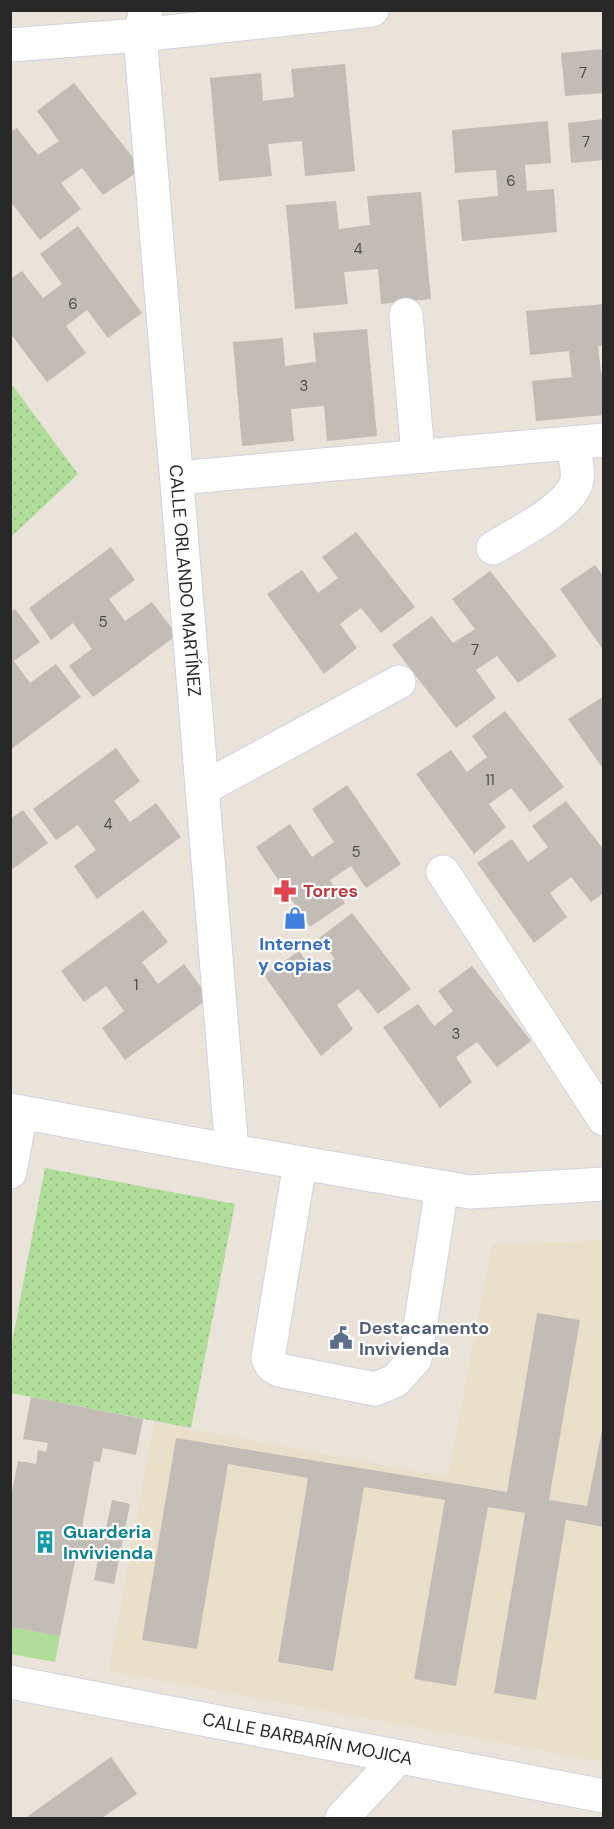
<svg xmlns="http://www.w3.org/2000/svg" width="614" height="1829" viewBox="0 0 614 1829" font-family="'DM Sans',sans-serif">
  <style>
    .education { fill: #eae0ca }
    .grass { fill: url(#grass-dots) }
    .park { fill: #b0dd99 }
    .building { fill: #c2bcb7 }
    .lines { fill: none; stroke-linecap: round; stroke-linejoin: round }
    .minor-casing { stroke: #cfd2e0; stroke-width: 35 }
    .minor { stroke: #fff; stroke-width: 33 }
    .labels { text-anchor: middle; dominant-baseline: central; stroke-width: 4.5; stroke-linejoin: round; paint-order: stroke }
    .number-label { font-size: 15px; fill: #4e4d4c }
    .street-label { font-size: 18px; fill: #282828; stroke: #fff }
    .health-label { font-size: 18px; font-weight: bold; fill: #be3a42; stroke: #fff; text-anchor: start }
    .shop-label { font-size: 18px; font-weight: bold; fill: #366cbe; stroke: #fff }
    .service-label { font-size: 18px; font-weight: bold; fill: #4e5e75; stroke: #fff; text-anchor: start }
    .culture-label { font-size: 18px; font-weight: bold; fill: #0d838f; stroke: #fff; text-anchor: start }
  </style>
  <defs>
    <pattern id="grass-dots" width="8" height="8" patternUnits="userSpaceOnUse" patternTransform="scale(1.5)"><rect width="8" height="8" fill="#b0dd99"/><path d="M2 2h.1M6 6h.1" fill="none" stroke="#97be84" stroke-width="1.8" stroke-linecap="round"/></pattern>
  </defs>
  <rect width="100%" height="100%" fill="#e9e3da"/>
  <polygon class="education" points="603,1240 603,1762 109,1671 154,1422 448,1477 492,1245"/>
  <g class="grass">
    <polygon points="10,382 78,474 11,537 10,537"/>
    <polygon points="45,1168 235,1204 191,1428 11,1393 11,1348"/>
  </g>
  <polygon class="park" points="11,1627 60,1636 55,1662 11,1654"/>
  <g class="building">
    <polygon points="604,49 604,93 565,96 561,53"/>
    <polygon points="345,64 355,171 305,176 302,141 268,144 272,176 219,181 210,78 261,73 263,101 294,97 291,69"/>
    <polygon points="74,83 142,169 103,195 82,168 61,183 81,209 40,240 10,201 10,132 17,128 38,155 59,141 37,111"/>
    <polygon points="604,119 604,160 571,163 568,123"/>
    <polygon points="548,121 551,163 525,165 527,191 554,189 557,232 462,241 458,200 498,196 496,170 455,173 452,130"/>
    <polygon points="421,192 431,299 381,304 378,269 344,272 348,304 295,309 286,205 336,201 339,229 370,225 367,196"/>
    <polygon points="78,226 142,313 108,338 87,310 66,326 86,353 47,382 10,333 10,279 22,271 43,298 62,284 40,254"/>
    <polygon points="604,304 604,346 598,346 601,372 604,372 604,415 536,421 532,381 572,377 569,351 530,355 526,311"/>
    <polygon points="367,329 377,436 327,441 324,406 291,409 294,441 242,446 233,342 283,338 285,366 316,362 313,333"/>
    <polygon points="356,532 415,607 381,633 361,608 340,624 357,648 324,674 267,594 302,570 318,593 338,578 322,557"/>
    <polygon points="111,547 135,580 109,599 125,621 152,602 177,635 93,697 69,666 92,649 73,623 51,640 29,608"/>
    <polygon points="595,565 604,577 604,651 560,589"/>
    <polygon points="490,571 557,656 518,683 497,656 476,670 496,698 456,728 392,645 432,616 453,643 475,629 452,599"/>
    <polygon points="15,609 40,642 14,661 30,683 56,664 81,697 10,750 10,612"/>
    <polygon points="604,696 604,770 568,719"/>
    <polygon points="505,711 564,787 530,812 511,788 489,804 506,827 474,854 416,774 451,750 467,772 487,757 472,736"/>
    <polygon points="116,748 140,781 114,801 130,822 156,803 181,837 97,899 74,866 96,850 78,825 56,840 33,809"/>
    <polygon points="347,785 401,864 366,888 351,866 330,880 345,903 310,927 256,847 290,824 312,857 334,842 312,809"/>
    <polygon points="566,801 604,850 604,893 591,902 571,877 550,893 567,917 534,943 477,863 512,839 528,862 548,847 532,826"/>
    <polygon points="23,810 48,843 10,871 10,819"/>
    <polygon points="143,910 168,942 142,962 158,984 184,964 209,998 125,1060 102,1028 124,1011 106,986 84,1002 61,971"/>
    <polygon points="352,913 411,989 378,1014 358,989 337,1005 353,1029 321,1056 264,975 299,951 315,974 335,959 319,938"/>
    <polygon points="472,966 531,1041 497,1067 477,1042 456,1057 472,1082 440,1108 383,1027 418,1004 434,1026 453,1011 438,991"/>
    <polygon points="537,1313 580,1320 549,1500 587,1506 604,1420 604,1527 566,1520 536,1700 494,1693 525,1513 488,1507 456,1686 414,1679 445,1500 364,1487 333,1671 278,1662 308,1478 228,1464 197,1649 142,1640 176,1438 507,1492"/>
    <polygon points="31,1397 143,1419 136,1455 103,1448 100,1462 94,1461 81,1533 104,1538 112,1500 130,1504 114,1584 94,1580 99,1555 77,1551 60,1636 10,1627 10,1502 18,1461 36,1464 38,1450 46,1452 48,1443 23,1439"/>
    <polygon points="111,1757 137,1794 102,1818 30,1818 28,1816"/>
  </g>
  <g class="lines">
    <g class="minor-casing">
      <g id="minor">
        <path id="s1" d="M146,10L140,35L232,1151"/>
        <polyline points="10,45 140,35 372,10"/>
        <polyline points="406,315 418,455"/>
        <polyline points="177,478 604,440"/>
        <path d="M493,548C516,534 572,507 577,480C579,469 574,454 572,443"/>
        <polyline points="202,789 399,682"/>
        <polyline points="443,872 604,1119"/>
        <polyline points="10,1110 232,1151 470,1192 604,1184"/>
        <polyline points="300,1163 268,1358 272,1366 279,1370 375,1389 395,1381 415,1359 442,1187"/>
        <polyline points="10,1172 21,1112"/>
        <path id="s2" d="M10,1682L604,1796"/>
        <polyline points="342,1818 399,1757"/>
      </g>
    </g>
    <use href="#minor" class="minor"/>
  </g>
  <defs>
    <g id="pharmacy-bare" transform="scale(1.8)"><path d="M-2-6h4v4h4v4h-4v4h-4v-4h-4v-4h4Z" fill="#e0444e" stroke="#fff" stroke-width="2.5" paint-order="stroke"/></g>
    <g id="shop-bare" transform="scale(1.8)"><path d="M-5-2.5h2.3a2.7 3.5 0 0 1 5.4 0H5L5.5 6h-11ZM-1.5-2.5h3a1.5 2.3 0 0 0-3 0Z" fill="#3f7fe0" stroke="#fff" stroke-width="2.5" paint-order="stroke"/></g>
    <g id="civic-bare" transform="scale(1.8)"><path d="M-.6-6.5H3V-4.5H.6V-3L4-1V1h2V6H-6V1h2V-1L-.6-3ZM-1.2 2.5V6h2.4V2.5Z" fill="#5c6f8a" stroke="#fff" stroke-width="2.5" paint-order="stroke"/></g>
    <g id="building-bare" transform="scale(1.8)"><path d="M-4-6H4V6H1V3H-1V6H-4ZM-2.5-4.3h1.7v1.8h-1.7ZM.8-4.3h1.7v1.8H.8ZM-2.5-1h1.7V.8h-1.7ZM.8-1h1.7V.8H.8Z" fill="#0f9aa8" stroke="#fff" stroke-width="2.5" paint-order="stroke"/></g>
  </defs>
  <g fill-rule="evenodd">
    <use href="#pharmacy-bare" x="285" y="891"/>
    <use href="#shop-bare" x="295" y="918"/>
    <use href="#civic-bare" x="341" y="1338"/>
    <use href="#building-bare" x="45" y="1542"/>
  </g>
  <g class="labels">
    <g class="number-label">
      <text x="583" y="73">7</text>
      <text x="586" y="142">7</text>
      <text x="511" y="181">6</text>
      <text x="358" y="249">4</text>
      <text x="73" y="304">6</text>
      <text x="304" y="386">3</text>
      <text x="103" y="622">5</text>
      <text x="475" y="650">7</text>
      <text x="490" y="780">11</text>
      <text x="108" y="824">4</text>
      <text x="356" y="852">5</text>
      <text x="136" y="985">1</text>
      <text x="456" y="1034">3</text>
    </g>
    <g class="street-label">
      <text stroke="none"><textPath href="#s1" startOffset="573">CALLE ORLANDO MARTÍNEZ</textPath></text>
      <text stroke="none"><textPath href="#s2" startOffset="303">CALLE BARBARÍN MOJICA</textPath></text>
    </g>
    <g class="health-label">
      <text x="303" y="891">Torres</text>
    </g>
    <g class="shop-label">
      <text x="295" y="944">Internet<tspan x="295" dy="21">y copias</tspan></text>
    </g>
    <g class="service-label">
      <text x="359" y="1328">Destacamento<tspan x="359" dy="21">Invivienda</tspan></text>
    </g>
    <g class="culture-label">
      <text x="63" y="1532">Guarderia<tspan x="63" dy="21">Invivienda</tspan></text>
    </g>
  </g>
  <rect width="614" height="1829" fill="none" stroke="#282828" stroke-width="24"/>
</svg>
